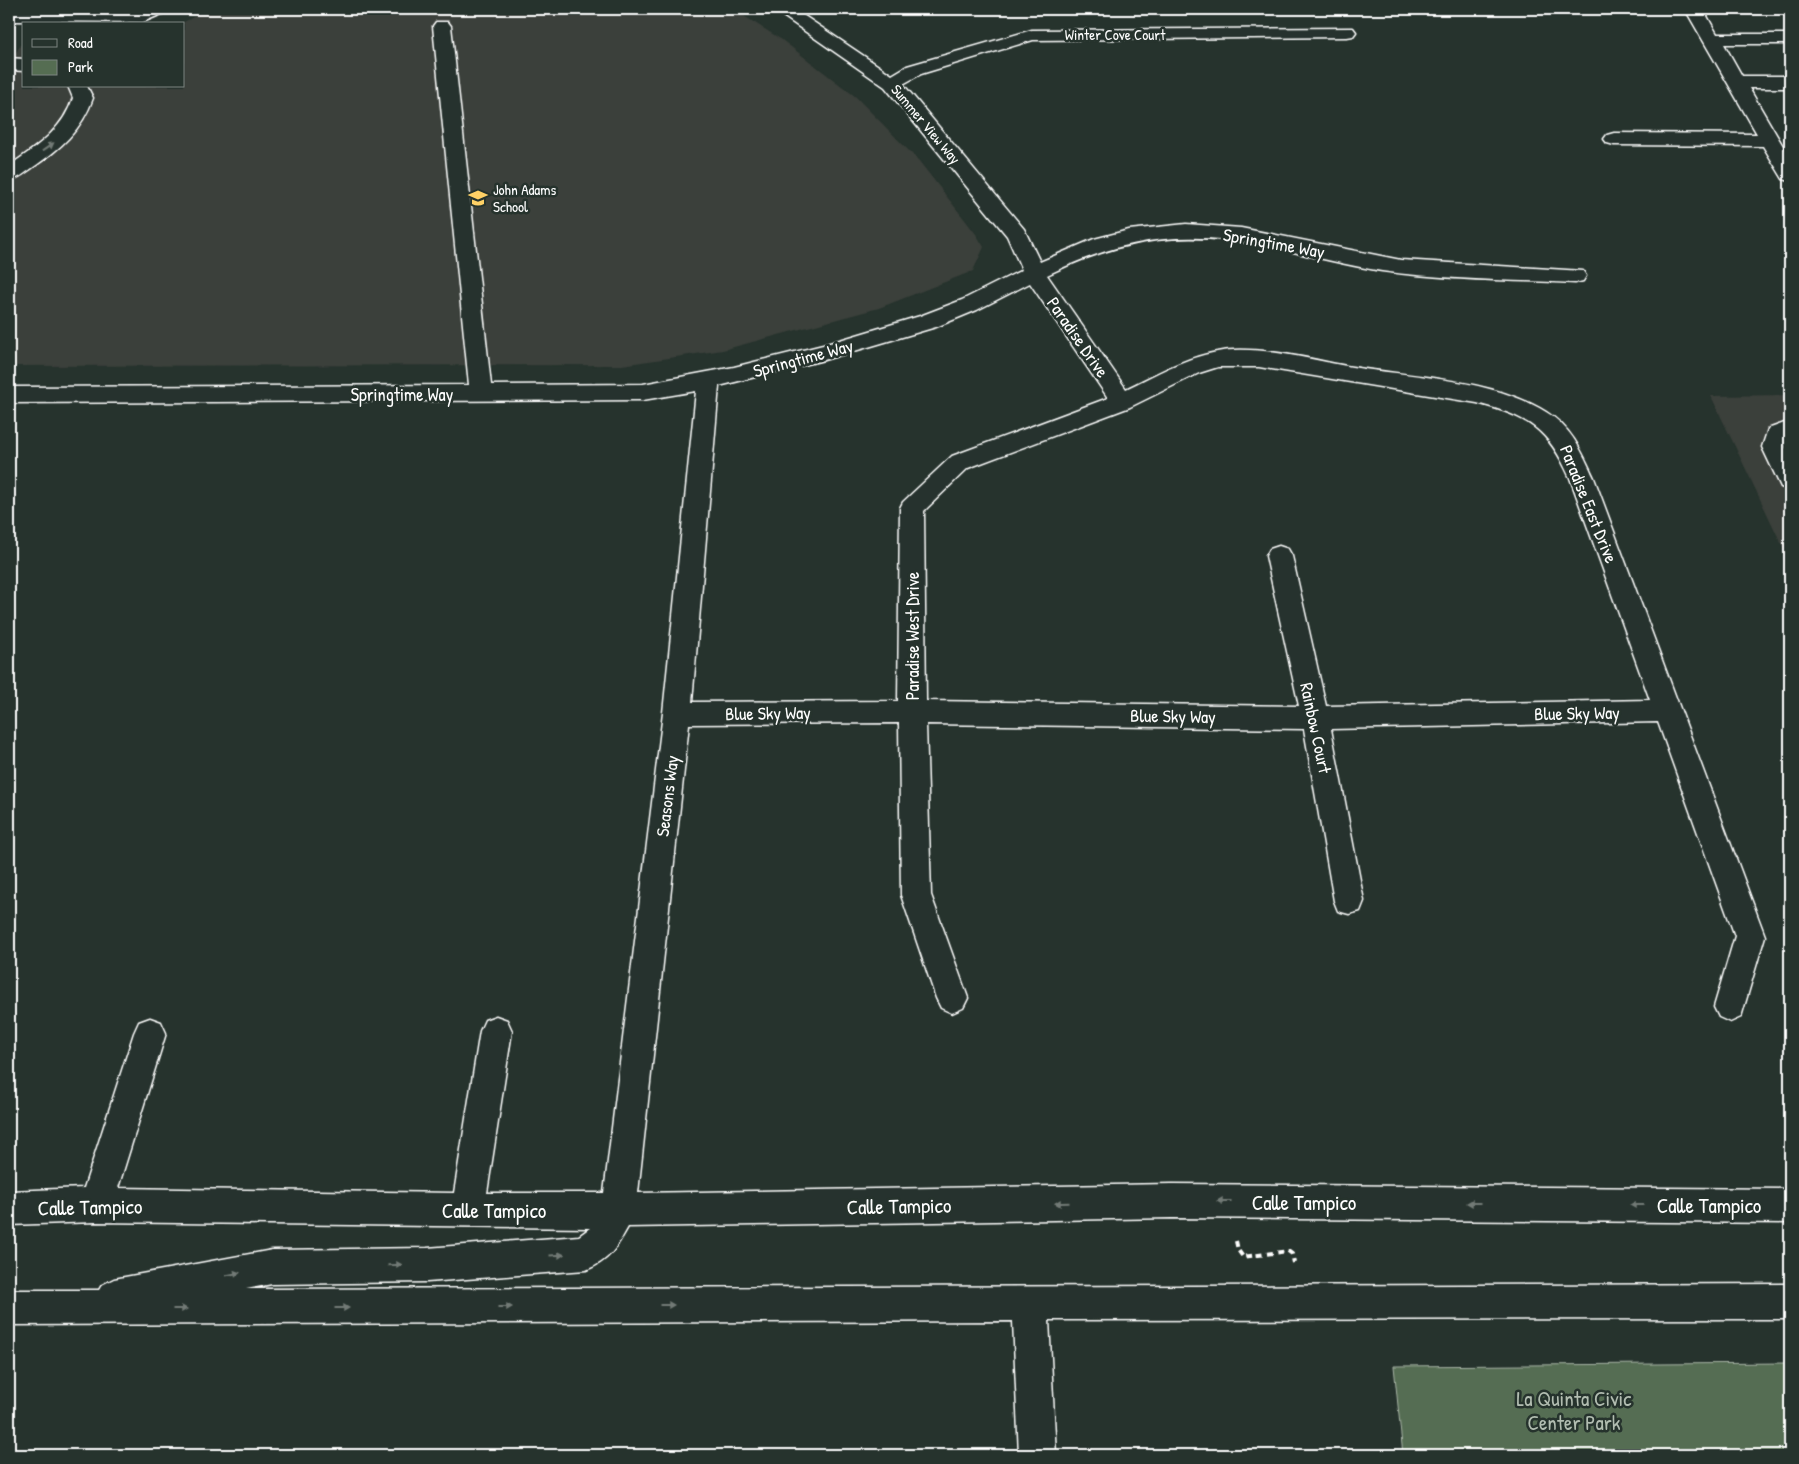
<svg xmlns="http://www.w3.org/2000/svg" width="1799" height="1464" viewBox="0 0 1799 1464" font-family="'Patrick Hand',sans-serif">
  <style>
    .built { fill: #3a3f3a }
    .green { fill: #556d52; stroke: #aab6a8 }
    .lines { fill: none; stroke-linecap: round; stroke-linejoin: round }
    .minor-casing { stroke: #fff; stroke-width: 3 }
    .path { stroke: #fff; stroke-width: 4; stroke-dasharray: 6 4.5; stroke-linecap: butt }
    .minor { fill: #26332d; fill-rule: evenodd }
    .oneway { fill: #727a76 }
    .labels { text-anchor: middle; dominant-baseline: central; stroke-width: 5; stroke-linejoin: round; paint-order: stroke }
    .far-street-label { font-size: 15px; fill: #fff; stroke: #26332d }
    .far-poi-label { font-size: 15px; fill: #fff; stroke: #26332d; text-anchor: start }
    .street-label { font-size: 18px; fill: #fff; stroke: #26332d }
    .near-street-label { font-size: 21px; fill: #fff; stroke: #26332d }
    .near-park-label { font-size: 21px; fill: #b2bdb1; stroke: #26332d }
  </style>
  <rect width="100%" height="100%" fill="#26332d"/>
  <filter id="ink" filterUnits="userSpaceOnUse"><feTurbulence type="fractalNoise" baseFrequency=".02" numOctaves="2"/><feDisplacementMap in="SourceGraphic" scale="10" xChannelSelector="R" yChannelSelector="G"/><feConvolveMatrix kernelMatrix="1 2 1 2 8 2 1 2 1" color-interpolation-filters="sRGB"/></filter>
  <g filter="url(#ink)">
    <g class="built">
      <polygon points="209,9 733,9 782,40 856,97 919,161 976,234 984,247 973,271 879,308 723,350 622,365 9,366 9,63 24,40 24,86 184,86 184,24 180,24"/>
      <polygon points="1790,395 1790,562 1711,396"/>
    </g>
    <polygon class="green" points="1790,1363 1790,1455 1403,1455 1394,1366"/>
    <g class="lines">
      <g class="minor-casing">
        <g id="minor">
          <polygon points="145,9 167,9 164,13 143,22 9,21 9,11 140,12"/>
          <path d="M773,9H794L892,75L907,66L1032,30L1353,28L1356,32L1353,36L1347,37L1033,40L921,74L903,84L1024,229L1040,262L1094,239L1129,230L1186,224L1241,228L1401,260L1583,271L1586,276L1583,281L1575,283C1511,280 1446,280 1382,271C1345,265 1308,255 1271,247C1185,229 1125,237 1047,275L1126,389C1155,375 1184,358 1217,352C1255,344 1313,360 1352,367C1413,377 1493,379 1546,412C1572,428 1582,452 1594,478L1765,936L1741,1017L1730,1022L1719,1017L1714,1007L1735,936L1658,722L1331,729L1364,901L1360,911L1349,914L1338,911L1334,901L1304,729L926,724L931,895L968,998L963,1008L952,1013L941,1008L936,998L901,895L899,723L689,724L638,1193L1172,1184L1790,1189V1223L1172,1218L628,1227C616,1248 610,1260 586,1270L427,1282L272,1284L246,1289L1790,1284V1319L1049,1320L1056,1455H1019L1013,1321L9,1325V1290H99L102,1285L114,1279L272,1250L427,1248L579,1236L590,1228L96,1222L9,1225V1191L84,1188L134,1033L139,1022L150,1018L161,1022L166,1033L118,1188L454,1193L480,1031L485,1020L496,1016L507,1020L512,1031L487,1193H604L663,713L696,391L643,400L9,403V387L469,385L433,26L436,22H448L451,26L491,385L643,384L734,367L823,345L920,316L962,300L1022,270L1007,236L885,87ZM1030,283L1108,398L952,456L903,502L900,508L898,701L692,702L719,386L824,360L936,327L977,310ZM1218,367H1259L1477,403C1529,417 1548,428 1570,478L1650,700L1326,706L1292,556L1288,549L1279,546L1270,549L1266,556L1299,706L926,701L924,511L968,468L1130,407L1199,373Z"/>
          <polygon points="1685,9 1703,9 1717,34 1790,34 1790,44 1724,44 1742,76 1790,76 1790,88 1749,88 1790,158 1790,181 1783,179 1763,146 1614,145 1607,143 1604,139 1607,135 1614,133 1757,134"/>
          <polygon points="9,58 24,59 24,71 9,70"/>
          <path d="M68,86H87L93,98C82,130 60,149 32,168C25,173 18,179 9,181V166C36,147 62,131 73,98Z"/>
          <polygon points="1790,421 1790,438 1787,440 1786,447 1790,456 1790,490 1781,487 1762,447 1768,429"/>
        </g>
      </g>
      <polyline class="path" points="1236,1241 1238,1250 1243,1257 1288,1251 1292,1254 1294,1263"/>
      <use href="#minor" class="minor"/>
    </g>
    <defs><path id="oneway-solid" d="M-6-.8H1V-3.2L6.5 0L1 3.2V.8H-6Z" transform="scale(1.25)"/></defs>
    <g class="oneway">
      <use href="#oneway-solid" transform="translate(48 147) rotate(-36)"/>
      <use href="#oneway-solid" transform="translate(1224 1201) rotate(-180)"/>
      <use href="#oneway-solid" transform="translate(1062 1203) rotate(179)"/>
      <use href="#oneway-solid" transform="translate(1474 1203) rotate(-180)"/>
      <use href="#oneway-solid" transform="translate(1637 1205) rotate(-180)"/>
      <use href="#oneway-solid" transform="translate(557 1255) rotate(-3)"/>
      <use href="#oneway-solid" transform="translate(395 1265) rotate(-1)"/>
      <use href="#oneway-solid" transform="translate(233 1274) rotate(-11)"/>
      <use href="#oneway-solid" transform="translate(667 1305)"/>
      <use href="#oneway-solid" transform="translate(505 1307)"/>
      <use href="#oneway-solid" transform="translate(342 1308)"/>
      <use href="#oneway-solid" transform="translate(180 1309)"/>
    </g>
  </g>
  <defs>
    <g id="school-bare" transform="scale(1.5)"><path d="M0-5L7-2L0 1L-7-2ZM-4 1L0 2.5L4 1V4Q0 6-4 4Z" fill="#ffd166" stroke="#26332d" stroke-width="2.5" paint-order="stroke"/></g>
  </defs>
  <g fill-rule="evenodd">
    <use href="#school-bare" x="478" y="198"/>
  </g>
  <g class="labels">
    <g class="far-street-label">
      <text x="1115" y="34">Winter Cove Court</text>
      <text transform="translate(926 124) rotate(50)">Summer View Way</text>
    </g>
    <g class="far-poi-label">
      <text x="493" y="189">John Adams<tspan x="493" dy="17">School</tspan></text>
    </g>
    <g class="street-label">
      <text transform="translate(1274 243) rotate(10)">Springtime Way</text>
      <text transform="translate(1078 337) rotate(55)">Paradise Drive</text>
      <text transform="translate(803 358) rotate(-15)">Springtime Way</text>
      <text x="402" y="394">Springtime Way</text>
      <text transform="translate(1589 504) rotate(68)">Paradise East Drive</text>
      <text transform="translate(912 636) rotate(-90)">Paradise West Drive</text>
      <text transform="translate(768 713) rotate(-1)">Blue Sky Way</text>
      <text transform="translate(1577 713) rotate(-1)">Blue Sky Way</text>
      <text transform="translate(1173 716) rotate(1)">Blue Sky Way</text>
      <text transform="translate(1316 728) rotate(78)">Rainbow Court</text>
      <text transform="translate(667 796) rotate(-83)">Seasons Way</text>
    </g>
    <g class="near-street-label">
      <text x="1304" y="1202">Calle Tampico</text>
      <text x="1709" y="1205">Calle Tampico</text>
      <text transform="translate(899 1206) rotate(-1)">Calle Tampico</text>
      <text transform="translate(90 1207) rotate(-1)">Calle Tampico</text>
      <text x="494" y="1210">Calle Tampico</text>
    </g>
    <g class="near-park-label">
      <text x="1574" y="1398">La Quinta Civic<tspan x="1574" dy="24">Center Park</tspan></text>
    </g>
  </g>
  <rect width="1799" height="1464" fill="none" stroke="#26332d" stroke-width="30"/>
  <rect x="15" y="15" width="1769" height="1434" fill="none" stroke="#fff" stroke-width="2" filter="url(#ink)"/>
  <rect x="22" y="22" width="162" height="65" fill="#26332d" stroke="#7d8581"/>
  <rect x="32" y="39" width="25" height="8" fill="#26332d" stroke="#7d8581"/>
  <text x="68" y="48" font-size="15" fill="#ffffff">Road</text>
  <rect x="32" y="60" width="25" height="15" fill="#556d52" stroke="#7d8581"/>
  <text x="68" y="72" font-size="15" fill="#ffffff">Park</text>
</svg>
